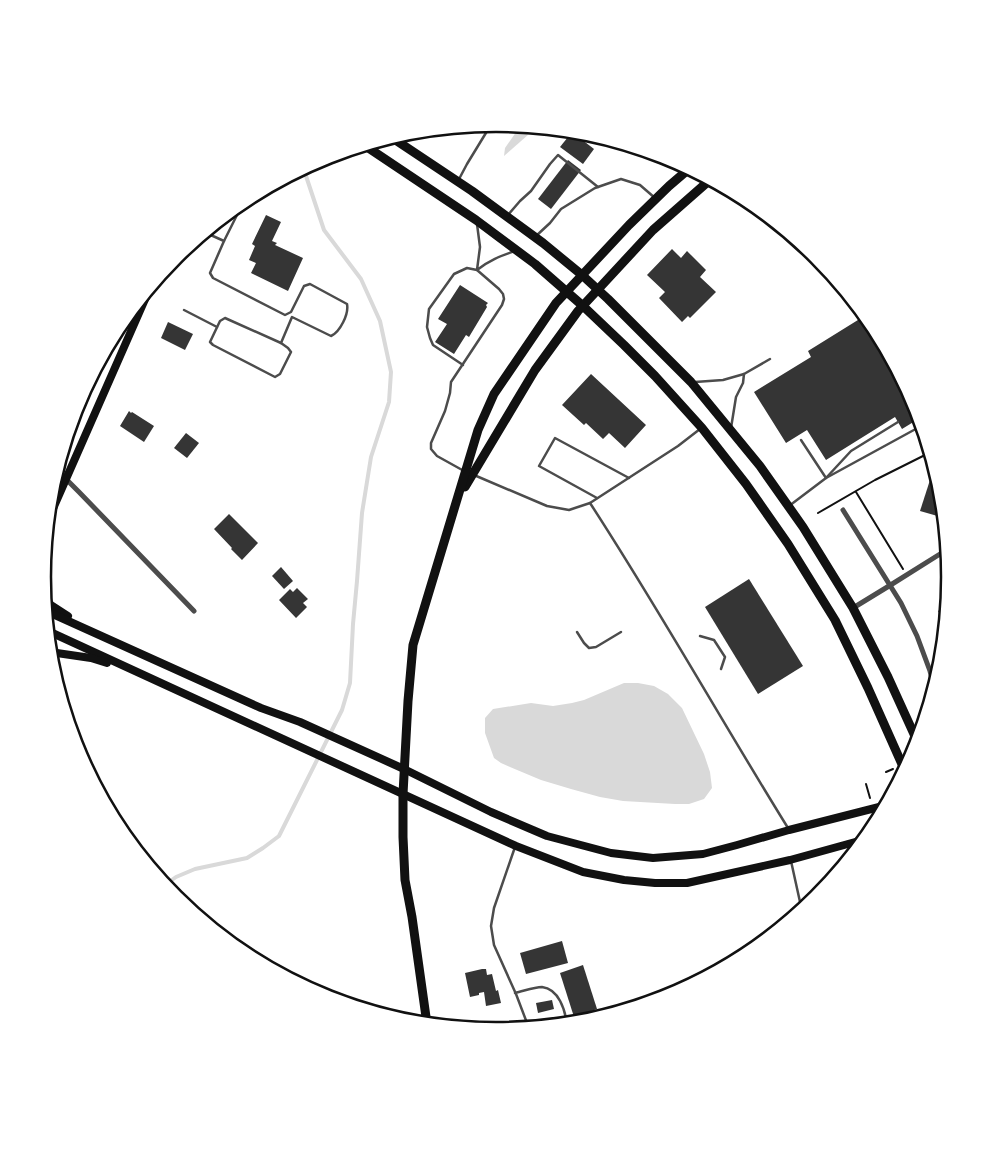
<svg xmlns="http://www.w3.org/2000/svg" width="993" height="1154" viewBox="0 0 993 1154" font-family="'Varela Round',sans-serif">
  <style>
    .water { fill: #d9d9d9 }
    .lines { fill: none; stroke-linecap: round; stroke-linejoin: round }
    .stream { stroke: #d9d9d9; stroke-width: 4 }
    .building { fill: #353535 }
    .path { stroke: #111; stroke-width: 2 }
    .service { stroke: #4c4c4c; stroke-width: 2.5 }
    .minor { stroke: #4c4c4c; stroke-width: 5 }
    .secondary { stroke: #111; stroke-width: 8 }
    .primary { stroke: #111; stroke-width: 9 }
    .rim { fill: none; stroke: #111; stroke-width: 2.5 }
  </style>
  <rect width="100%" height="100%" fill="#fff"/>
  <g class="water">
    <polygon points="521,125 537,127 504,156 505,148"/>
    <polygon points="624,683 638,683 654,686 668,694 682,708 704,754 710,772 712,788 704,799 689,804 675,804 623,801 600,797 571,789 541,780 510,767 501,763 494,758 485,733 485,718 493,709 531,703 553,706 572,703 584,700"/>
  </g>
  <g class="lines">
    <polyline class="stream" points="165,885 176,877 195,869 247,858 263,848 279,836 342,710 350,683 353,624 357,581 362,513 371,457 389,402 391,372 380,321 361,279 324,230 304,170 303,168"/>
  </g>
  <g class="building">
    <polygon points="572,132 594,149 583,164 560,147"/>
    <polygon points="568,160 581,170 551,209 538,199"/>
    <polygon points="266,215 281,222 272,241 277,243 275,245 303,258 288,291 251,273 256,263 249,260 255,246 252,244"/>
    <polygon points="672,249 681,258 687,251 706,270 700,277 716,292 690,318 688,316 682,322 659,298 665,292 647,275"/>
    <polygon points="460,285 488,303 486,305 487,307 469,337 466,335 454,354 435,342 447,324 438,319"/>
    <polygon points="866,315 874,325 916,404 920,418 902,429 895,417 826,460 807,430 786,443 754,392 811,357 808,351"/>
    <polygon points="168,322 193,334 185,350 161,338"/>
    <polygon points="591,374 646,425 625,448 609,433 603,439 586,423 584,425 562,405"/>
    <polygon points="129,411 131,413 132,412 154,426 144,442 120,426"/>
    <polygon points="186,433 199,443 187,458 174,448"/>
    <polygon points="930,480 940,483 942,489 944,507 941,517 920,511"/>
    <polygon points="229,514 258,543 242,560 231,549 232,548 214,529"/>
    <polygon points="281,567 293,581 284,589 272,576"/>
    <polygon points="749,579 803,666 758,694 705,607"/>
    <polygon points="297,588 308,599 303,603 307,607 296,618 279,600 290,589 293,592"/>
    <polygon points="948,605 947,612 946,624 938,611"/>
    <polygon points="562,941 568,963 526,974 520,953"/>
    <polygon points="583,965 597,1009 574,1017 560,973"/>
    <polygon points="482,969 486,969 487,975 492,974 496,991 498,990 501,1003 486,1006 484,992 479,993 479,995 470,997 465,973"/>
    <polygon points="552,1000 554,1009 538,1013 536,1003"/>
    <polygon points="480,1022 482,1030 460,1027 459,1026"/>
  </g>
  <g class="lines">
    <g class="path">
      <polyline points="856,492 903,569"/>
      <polyline points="818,513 875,480 931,452"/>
      <polyline points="886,772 893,769"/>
      <polyline points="866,784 870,798"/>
      <polyline points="875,817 877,824"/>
    </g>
    <g class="service">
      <polyline points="458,181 467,164 492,123"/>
      <polyline points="508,215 520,201 531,191 550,164 558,155 598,187"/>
      <path d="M477,224L480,247L477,270C489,260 501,256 515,251"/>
      <path d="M204,232L224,241L210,273L213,278L285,315L291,312L304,286L310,284L347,304C349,314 340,332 331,336L292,317L281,343"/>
      <polyline points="536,236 550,223 561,209 595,188 621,179 640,185 655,198"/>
      <polyline points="224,241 245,199"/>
      <polyline points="184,310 217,327"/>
      <polygon points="225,318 281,343 288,348 291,352 280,374 275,377 213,345 210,342 220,321"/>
      <polyline points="463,365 433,345 430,338 427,327 429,309 454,274 467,268 477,270 499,289 503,294 504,299 502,305 451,382 450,393 445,411 431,443 431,449 437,456 464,471"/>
      <polyline points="695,382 723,380 744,374 770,359"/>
      <polyline points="731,428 736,397 743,383 744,374"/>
      <polyline points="801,440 826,478 851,451 898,422"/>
      <polyline points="474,475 547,506 569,510 590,503 678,446 700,429"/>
      <polyline points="597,498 539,466 555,438 629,478"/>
      <path d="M590,503C659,609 721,720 788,828"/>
      <polyline points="789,506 826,478 923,425"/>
      <polyline points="577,632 584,643 589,648 596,647 621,632"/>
      <polyline points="700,636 714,640 725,657 721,669"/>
      <polyline points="515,847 494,908 491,926 494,945 516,994 527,1023 531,1028"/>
      <polyline points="791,861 802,911"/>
      <path d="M515,993C524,991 534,987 542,987C559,989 565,1010 567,1024"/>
    </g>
    <g class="minor">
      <polyline points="57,470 79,492 194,611"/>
      <polyline points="843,510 901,603 917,636 930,671 935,689"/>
      <polyline points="853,608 889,586 948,549"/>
    </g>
    <g class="secondary">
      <polyline points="48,520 150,288"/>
      <polyline points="45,599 51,605 68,616"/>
      <polyline points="46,611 261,708 300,722 404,769 491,812 547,836 611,853 653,858 703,854 737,845 789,830 887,805"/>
      <polyline points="48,631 516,846 583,872 624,880 655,883 687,883 790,860 866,839"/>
      <polyline points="50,652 91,658 107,663"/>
    </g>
    <g class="primary">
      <polyline points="391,137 472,191 543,243 582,275 608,299 691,382 760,466 803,527 853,608 888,677 918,743"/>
      <polyline points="364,145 476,220 535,264 583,306 624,345 655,376 702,428 746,484 788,544 835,620 868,688 905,771"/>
      <polyline points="465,487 535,370 578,311 653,230 711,179"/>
      <polyline points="427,1024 412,917 405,880 403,837 403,794 408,701 413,645 478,430 494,394 556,303 629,225 669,186 690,168"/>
    </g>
  </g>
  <path d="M0 0H993V1154H0ZM51 577a445 445 0 1 1 890 0a445 445 0 1 1-890 0Z" fill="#fff" fill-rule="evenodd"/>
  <path class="rim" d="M51 577a445 445 0 1 1 890 0a445 445 0 1 1-890 0Z"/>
</svg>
